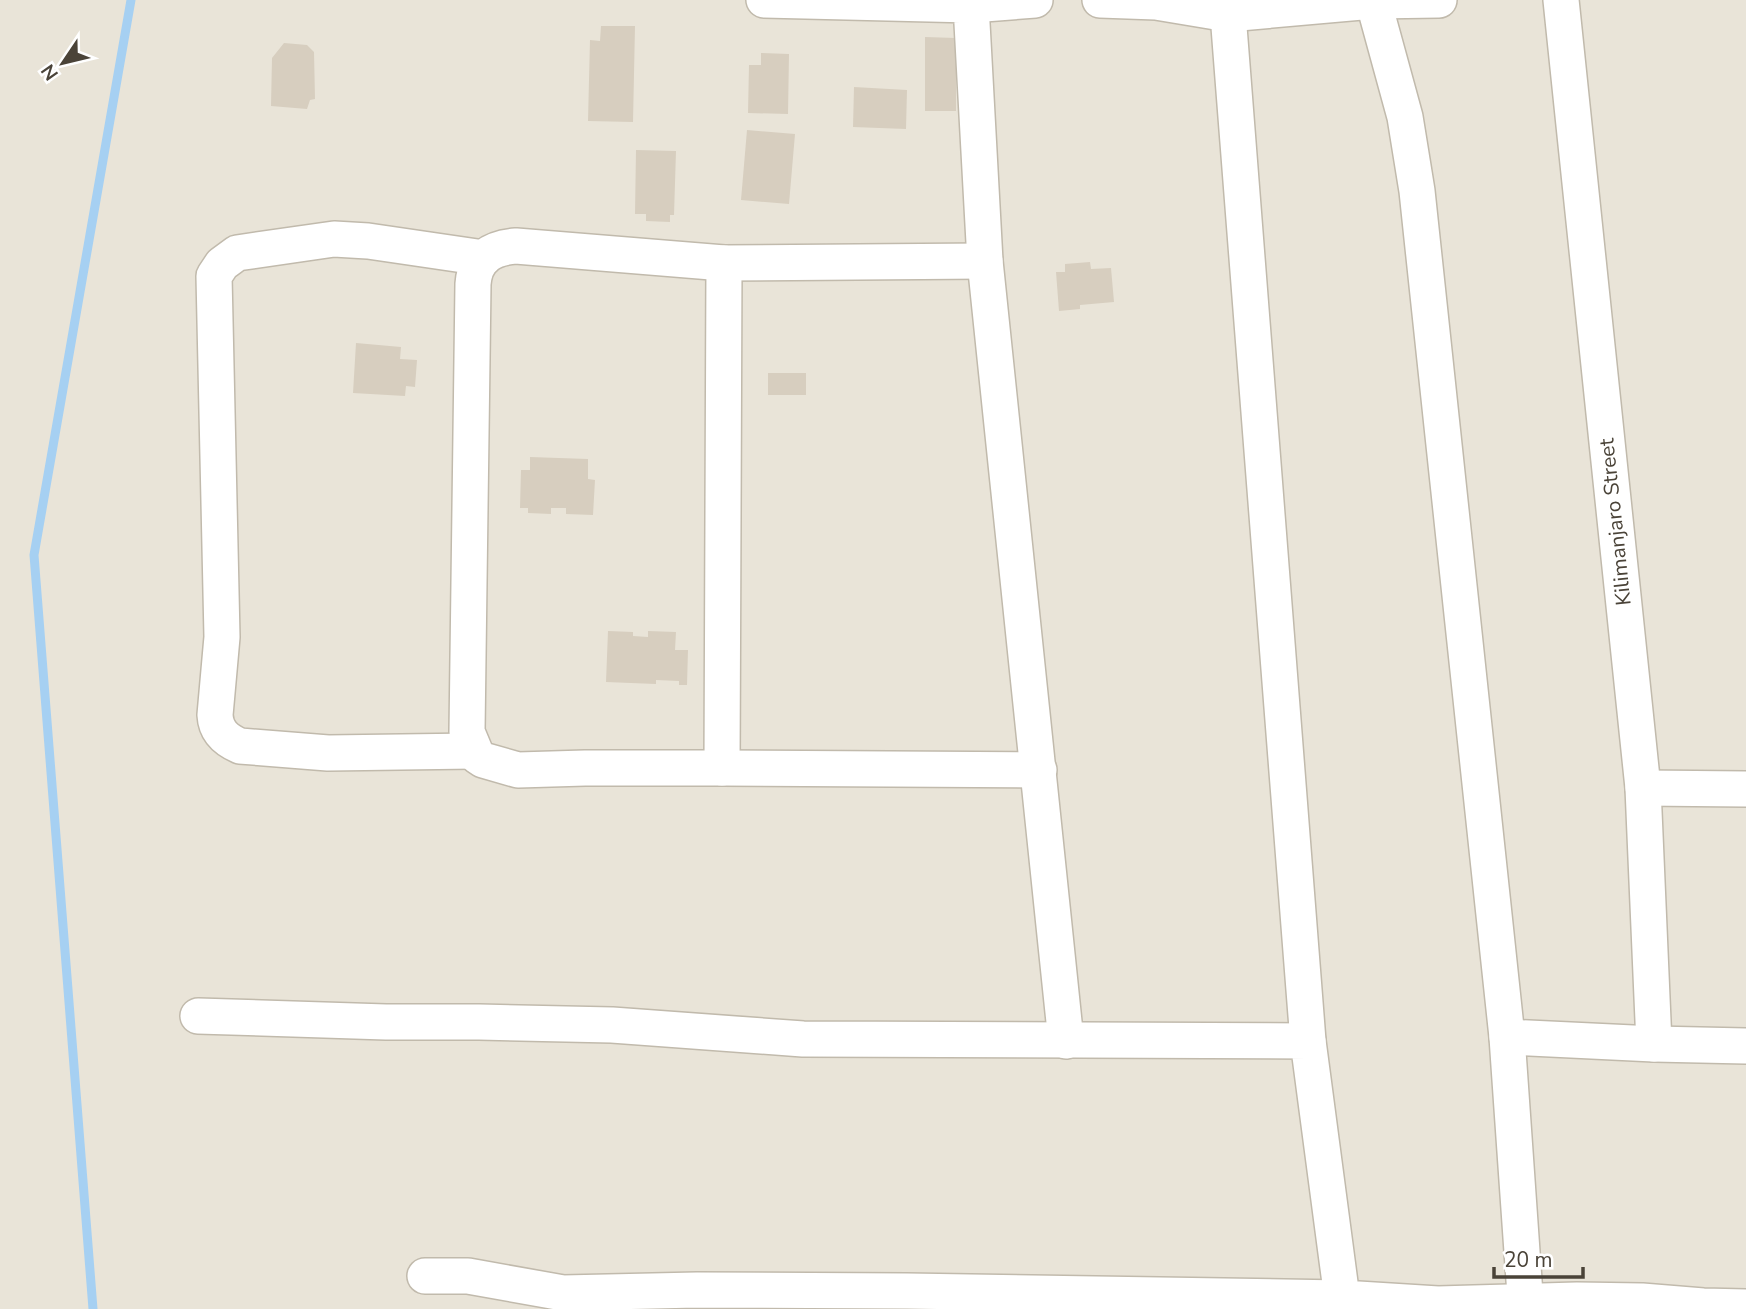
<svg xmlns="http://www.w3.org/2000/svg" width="1746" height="1309" viewBox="0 0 1746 1309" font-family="'Nunito Sans',sans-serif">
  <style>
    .residential { fill: #e9e4d8 }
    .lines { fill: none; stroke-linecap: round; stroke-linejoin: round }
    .stream { stroke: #a6d0f2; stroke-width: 9 }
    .building { fill: #d7cebf }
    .minor-casing { stroke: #c1baac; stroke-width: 38 }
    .minor { stroke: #fff; stroke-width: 35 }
    .labels { text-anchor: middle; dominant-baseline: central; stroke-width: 5; stroke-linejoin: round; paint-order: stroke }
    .street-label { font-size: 21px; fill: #4a4338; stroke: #fff }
  </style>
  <rect width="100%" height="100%" fill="#f5f2ea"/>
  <rect class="residential" x="0" y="0" width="1746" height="1309"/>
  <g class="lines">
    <polyline class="stream" points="93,1309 34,555 131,0"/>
  </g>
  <g class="building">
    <polygon points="601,26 635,26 633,122 588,121 590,40 600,41"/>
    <polygon points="925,37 956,38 956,111 925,111"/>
    <polygon points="284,43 307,45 314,52 315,99 310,100 307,109 271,106 272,58"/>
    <polygon points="761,53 789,54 788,114 748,113 749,65 761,65"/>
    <polygon points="854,87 907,90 906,129 853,127"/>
    <polygon points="747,130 795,134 789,204 741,200"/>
    <polygon points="636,150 676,151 674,215 670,215 670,222 646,221 646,214 635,214"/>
    <polygon points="1090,262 1091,269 1111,268 1114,302 1080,305 1080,309 1059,311 1056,272 1065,272 1065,264"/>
    <polygon points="356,343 401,347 400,359 417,360 415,387 406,386 405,396 353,393"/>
    <rect x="768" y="373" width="38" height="22"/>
    <polygon points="530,457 588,459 588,479 595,480 593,515 566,514 566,508 551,508 551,514 528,513 528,508 520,508 521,470 530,470"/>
    <polygon points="608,631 633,632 633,636 648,637 648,631 676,632 675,650 688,650 687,685 679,685 679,681 656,680 656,684 606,682"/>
  </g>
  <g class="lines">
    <g class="minor-casing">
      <g id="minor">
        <polyline points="764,0 971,5 985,261 1066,1041"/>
        <polyline points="1100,0 1156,2 1228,14 1373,1 1439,0"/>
        <polyline points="1373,0 1405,117 1417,191 1507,1037 1526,1309"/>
        <polyline points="1561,0 1643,788 1654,1044"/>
        <polyline points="971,5 1035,0"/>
        <polyline points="1228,14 1308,1041"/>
        <path d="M985,261L724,263L516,246C491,248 475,258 473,284L467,732L477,756L483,760L518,770L585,768H722L1039,770"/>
        <path d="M474,751L328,753L240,746C226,740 216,732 215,715L222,637L214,276L222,264L237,253L334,239L368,241L484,258"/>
        <polyline points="722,768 724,263"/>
        <polyline points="1643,788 1746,789"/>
        <polyline points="198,1016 386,1022 479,1022 612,1025 803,1039 1308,1041 1342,1298 1438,1304 1577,1300 1642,1301 1703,1306 1746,1307"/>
        <polyline points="1507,1037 1654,1044 1746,1046"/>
        <polyline points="425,1276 468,1276 563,1293 697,1290 907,1291 1342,1298"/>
      </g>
    </g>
    <use href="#minor" class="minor"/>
  </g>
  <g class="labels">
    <g class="street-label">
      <text transform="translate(1615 522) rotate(-96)">Kilimanjaro Street</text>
    </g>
  </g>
  <g transform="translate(63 63) rotate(235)" stroke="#ffffff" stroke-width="5" paint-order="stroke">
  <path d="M0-5L12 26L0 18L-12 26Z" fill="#4a4338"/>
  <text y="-10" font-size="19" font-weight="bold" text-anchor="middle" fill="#4a4338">N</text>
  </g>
  <path d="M1494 1267v10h89v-10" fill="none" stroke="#4a4338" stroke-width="3.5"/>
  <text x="1504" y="1267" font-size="21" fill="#4a4338" stroke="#ffffff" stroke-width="5" paint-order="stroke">20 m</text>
</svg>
